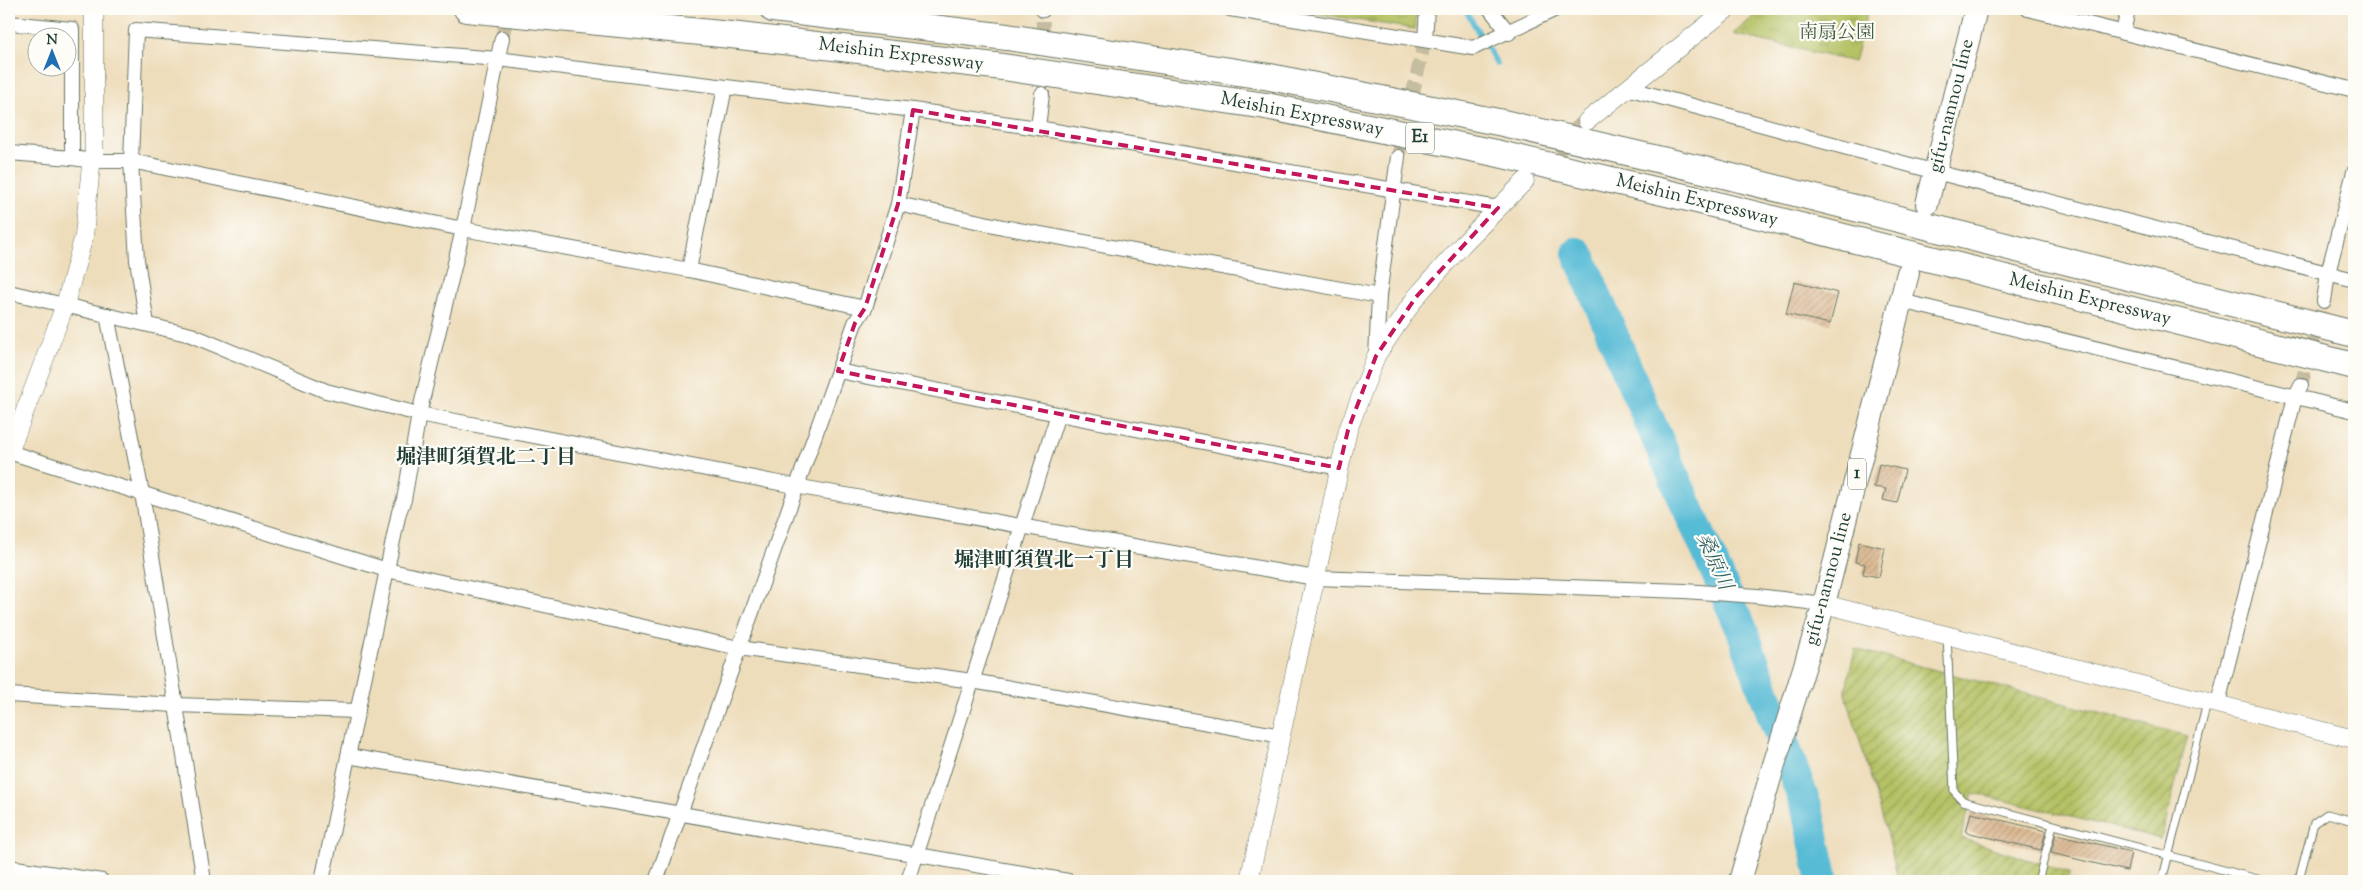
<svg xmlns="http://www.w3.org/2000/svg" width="2363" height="890" viewBox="0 0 2363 890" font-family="'Sorts Mill Goudy','Noto Serif JP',serif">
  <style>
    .park { fill: url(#park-tufts); stroke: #6a7f4c }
    .garden { fill: url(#garden-furrows); stroke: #6a7f4c }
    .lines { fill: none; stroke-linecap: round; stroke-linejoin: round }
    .stream { stroke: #56bbd5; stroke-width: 5.5 }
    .river { stroke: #56bbd5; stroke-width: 32 }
    .building { fill: url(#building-hatch) }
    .minor-tunnel { stroke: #c5bda0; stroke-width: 14; stroke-dasharray: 14 7; stroke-linecap: butt }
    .tertiary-tunnel { stroke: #c5bda0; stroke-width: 18; stroke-dasharray: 18 9; stroke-linecap: butt }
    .service-casing { stroke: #677563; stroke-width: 9 }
    .minor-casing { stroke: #677563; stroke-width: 16 }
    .tertiary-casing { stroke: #677563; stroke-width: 19 }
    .primary-casing { stroke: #677563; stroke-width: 24 }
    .motorway-casing { stroke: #677563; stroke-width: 28 }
    .service { stroke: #fff; stroke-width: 7 }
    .minor { stroke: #fff; stroke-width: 14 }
    .tertiary { stroke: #fff; stroke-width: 18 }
    .primary { stroke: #fff; stroke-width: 22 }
    .motorway { stroke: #fff; stroke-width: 26 }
    .marked { fill: none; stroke: #c2185b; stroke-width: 4; stroke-dasharray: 10 6; stroke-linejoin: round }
    .labels { text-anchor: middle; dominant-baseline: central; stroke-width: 4.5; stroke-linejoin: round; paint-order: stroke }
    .shield { fill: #fdfcf7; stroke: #62766e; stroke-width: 1 }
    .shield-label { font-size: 18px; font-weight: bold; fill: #1f3d34 }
    .park-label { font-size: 19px; fill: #445e40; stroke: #fdfcf7 }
    .street-label { font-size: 19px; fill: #1f3d34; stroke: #fdfcf7 }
    .neighbourhood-label { font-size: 20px; font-weight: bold; fill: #1f3d34; stroke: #fdfcf7 }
    .water-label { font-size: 20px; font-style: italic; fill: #306364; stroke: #fdfcf7 }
  </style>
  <defs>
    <pattern id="park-tufts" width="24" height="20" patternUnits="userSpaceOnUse" patternTransform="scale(1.25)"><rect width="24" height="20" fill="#b5c163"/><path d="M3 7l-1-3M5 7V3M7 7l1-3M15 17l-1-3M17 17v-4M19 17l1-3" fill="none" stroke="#939e52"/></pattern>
    <pattern id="garden-furrows" width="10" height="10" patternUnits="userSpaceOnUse" patternTransform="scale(1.25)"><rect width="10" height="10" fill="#b5c163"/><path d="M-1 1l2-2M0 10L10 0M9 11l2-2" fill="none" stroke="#939e52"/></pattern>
    <pattern id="building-hatch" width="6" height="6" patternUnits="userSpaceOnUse" patternTransform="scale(1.25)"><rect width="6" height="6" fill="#dcb993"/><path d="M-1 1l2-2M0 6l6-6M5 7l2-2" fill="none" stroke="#b29879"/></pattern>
  </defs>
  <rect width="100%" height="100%" fill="#fdfcf7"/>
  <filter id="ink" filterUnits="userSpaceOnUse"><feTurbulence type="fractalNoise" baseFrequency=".02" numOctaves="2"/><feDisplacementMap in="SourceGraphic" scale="10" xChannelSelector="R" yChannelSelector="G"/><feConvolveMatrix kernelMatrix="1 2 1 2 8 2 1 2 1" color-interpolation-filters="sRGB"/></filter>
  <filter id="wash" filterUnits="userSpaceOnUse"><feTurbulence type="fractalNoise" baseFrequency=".0096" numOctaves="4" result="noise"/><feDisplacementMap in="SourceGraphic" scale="20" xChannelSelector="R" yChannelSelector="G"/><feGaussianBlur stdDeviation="1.12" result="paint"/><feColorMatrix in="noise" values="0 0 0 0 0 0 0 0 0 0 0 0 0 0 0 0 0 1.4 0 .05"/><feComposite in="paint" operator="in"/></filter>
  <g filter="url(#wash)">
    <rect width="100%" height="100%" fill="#edb"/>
    <g class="park">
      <polygon points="1287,9 1417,9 1415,29"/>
      <polygon points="1763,9 1868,9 1854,62 1733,34"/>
    </g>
    <polygon class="garden" points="1855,649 2188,736 2161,839 1973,793 1961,838 2070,873 2068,881 1898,881 1889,839 1845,692"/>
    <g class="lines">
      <polyline class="stream" points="1465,9 1497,64"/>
      <polyline class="river" points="1578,253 1640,400 1742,630 1807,809 1823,881"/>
    </g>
    <g id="blocks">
      <g class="building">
        <polygon points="1794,282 1838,293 1830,324 1786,314"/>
        <polygon points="1879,464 1905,470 1897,503 1883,500 1886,489 1874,487"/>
        <polygon points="1859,542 1885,548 1879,577 1863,574 1865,564 1855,562"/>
        <polygon points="1971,813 2046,831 2041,850 1966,832"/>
        <polygon points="2056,834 2131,852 2127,871 2051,853"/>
      </g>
    </g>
  </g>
  <g filter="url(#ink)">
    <use href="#blocks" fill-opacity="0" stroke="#677563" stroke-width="1"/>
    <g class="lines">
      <g class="minor-tunnel">
        <polyline points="502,38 509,9"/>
        <polyline points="1042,77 1043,10"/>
        <polyline points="1398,157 1425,40"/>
        <polyline points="2301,385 2324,301"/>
      </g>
      <polyline class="tertiary-tunnel" points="1536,170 1587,121"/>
      <g class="service-casing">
        <g id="service">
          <polyline points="1947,635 1954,791 1963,801 2265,881"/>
          <polyline points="2038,881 2053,825"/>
          <polyline points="2162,881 2207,703"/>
          <polyline points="2301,881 2299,879 2314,823 2327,814 2354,821"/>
        </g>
      </g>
      <g class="minor-casing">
        <g id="minor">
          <polyline points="1043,9 1043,10"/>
          <polyline points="1230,9 1473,48 1556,9"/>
          <polyline points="1490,9 1509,33"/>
          <polyline points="2028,9 2354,90"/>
          <polyline points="9,23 72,29 72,158 94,161 131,161 136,30 498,59 913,110 1038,128 1498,208"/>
          <polyline points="2123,33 2128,9"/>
          <polyline points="1425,40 1427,9"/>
          <polyline points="1627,88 1936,172 2354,280"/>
          <polyline points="1038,128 1042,94"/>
          <polyline points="9,153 72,158"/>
          <polyline points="898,204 1003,227 1379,296"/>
          <polyline points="689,270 725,87"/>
          <polyline points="9,292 191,335 326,391 419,414 795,486 1315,578 1684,591 1757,596 1824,604"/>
          <polyline points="1901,301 2354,411"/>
          <polyline points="2324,301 2328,273 2354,172"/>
          <polyline points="107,315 142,493 204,881"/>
          <polyline points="147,324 137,260 131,161 463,229 689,270 865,308"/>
          <polyline points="1376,356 1379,296 1398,157"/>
          <polyline points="838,371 1058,414"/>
          <polyline points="9,452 387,570 739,648 972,681 1281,736"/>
          <polyline points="9,695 175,705 358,711"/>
          <polyline points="2218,703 2295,397 2301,385"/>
          <polyline points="348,756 1068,881"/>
          <polyline points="9,867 102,881"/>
          <polyline points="322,881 399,512 404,500 419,414 463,229 502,38"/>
          <polyline points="656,881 855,323 865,308 898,204 913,110"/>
          <polyline points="908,881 1058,414 1339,468"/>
        </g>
      </g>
      <g class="tertiary-casing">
        <g id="tertiary">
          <polyline points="1587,121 1727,9"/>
          <polyline points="9,453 65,305 84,236 91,165 94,161 94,9"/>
          <polyline points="1824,604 2354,739"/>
          <polyline points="1249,881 1348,430 1376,356 1416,297 1463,244 1525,181"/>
        </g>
      </g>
      <g class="primary-casing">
        <g id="primary">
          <polyline points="1927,204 1976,9"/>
          <polyline points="1740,881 1772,771 1824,604 1908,273"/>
        </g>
      </g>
      <g class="motorway-casing">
        <g id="motorway">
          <polyline points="467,9 731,35 1003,67 1266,106 1495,153 1697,200 2354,366"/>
          <polyline points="773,9 1007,37 1270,77 1503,123 1704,170 2354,334"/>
        </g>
      </g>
      <use href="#service" class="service"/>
      <use href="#minor" class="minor"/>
      <use href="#tertiary" class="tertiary"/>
      <use href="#primary" class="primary"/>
      <use href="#motorway" class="motorway"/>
    </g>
  </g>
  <path class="marked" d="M913,110L1498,208L1416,297L1376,356L1348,430L1339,468L838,371L855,323L865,308L898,204Z"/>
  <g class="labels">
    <g class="shield">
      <rect x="1406" y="122.5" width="28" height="31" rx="4"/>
      <rect x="1848" y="458.5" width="18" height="31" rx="4"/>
    </g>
    <g class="shield-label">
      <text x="1420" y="138">E1</text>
      <text x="1857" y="474">1</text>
    </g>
    <g class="park-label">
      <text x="1837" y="33">南扇公園</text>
    </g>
    <g class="street-label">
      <text transform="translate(901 55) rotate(7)">Meishin Expressway</text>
      <text transform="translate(1952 106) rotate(-76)">gifu-nannou line</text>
      <text transform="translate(1302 115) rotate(11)">Meishin Expressway</text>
      <text transform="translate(1697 201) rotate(14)">Meishin Expressway</text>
      <text transform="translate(2090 300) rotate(14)">Meishin Expressway</text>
      <text transform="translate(1829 579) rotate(-75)">gifu-nannou line</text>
    </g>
    <g class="neighbourhood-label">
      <text x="486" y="458">堀津町須賀北二丁目</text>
      <text x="1044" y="561">堀津町須賀北一丁目</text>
    </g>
    <g class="water-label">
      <text transform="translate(1713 562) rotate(66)">桑原川</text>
    </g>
  </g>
  <rect width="2363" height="890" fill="none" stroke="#fdfcf7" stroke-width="30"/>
  <g transform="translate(52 52)"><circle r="24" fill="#fdfcf7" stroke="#a4b0a9"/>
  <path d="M0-4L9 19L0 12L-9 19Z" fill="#1f6fb2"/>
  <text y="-8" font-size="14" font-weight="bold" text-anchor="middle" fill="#1f3d34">N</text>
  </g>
</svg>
